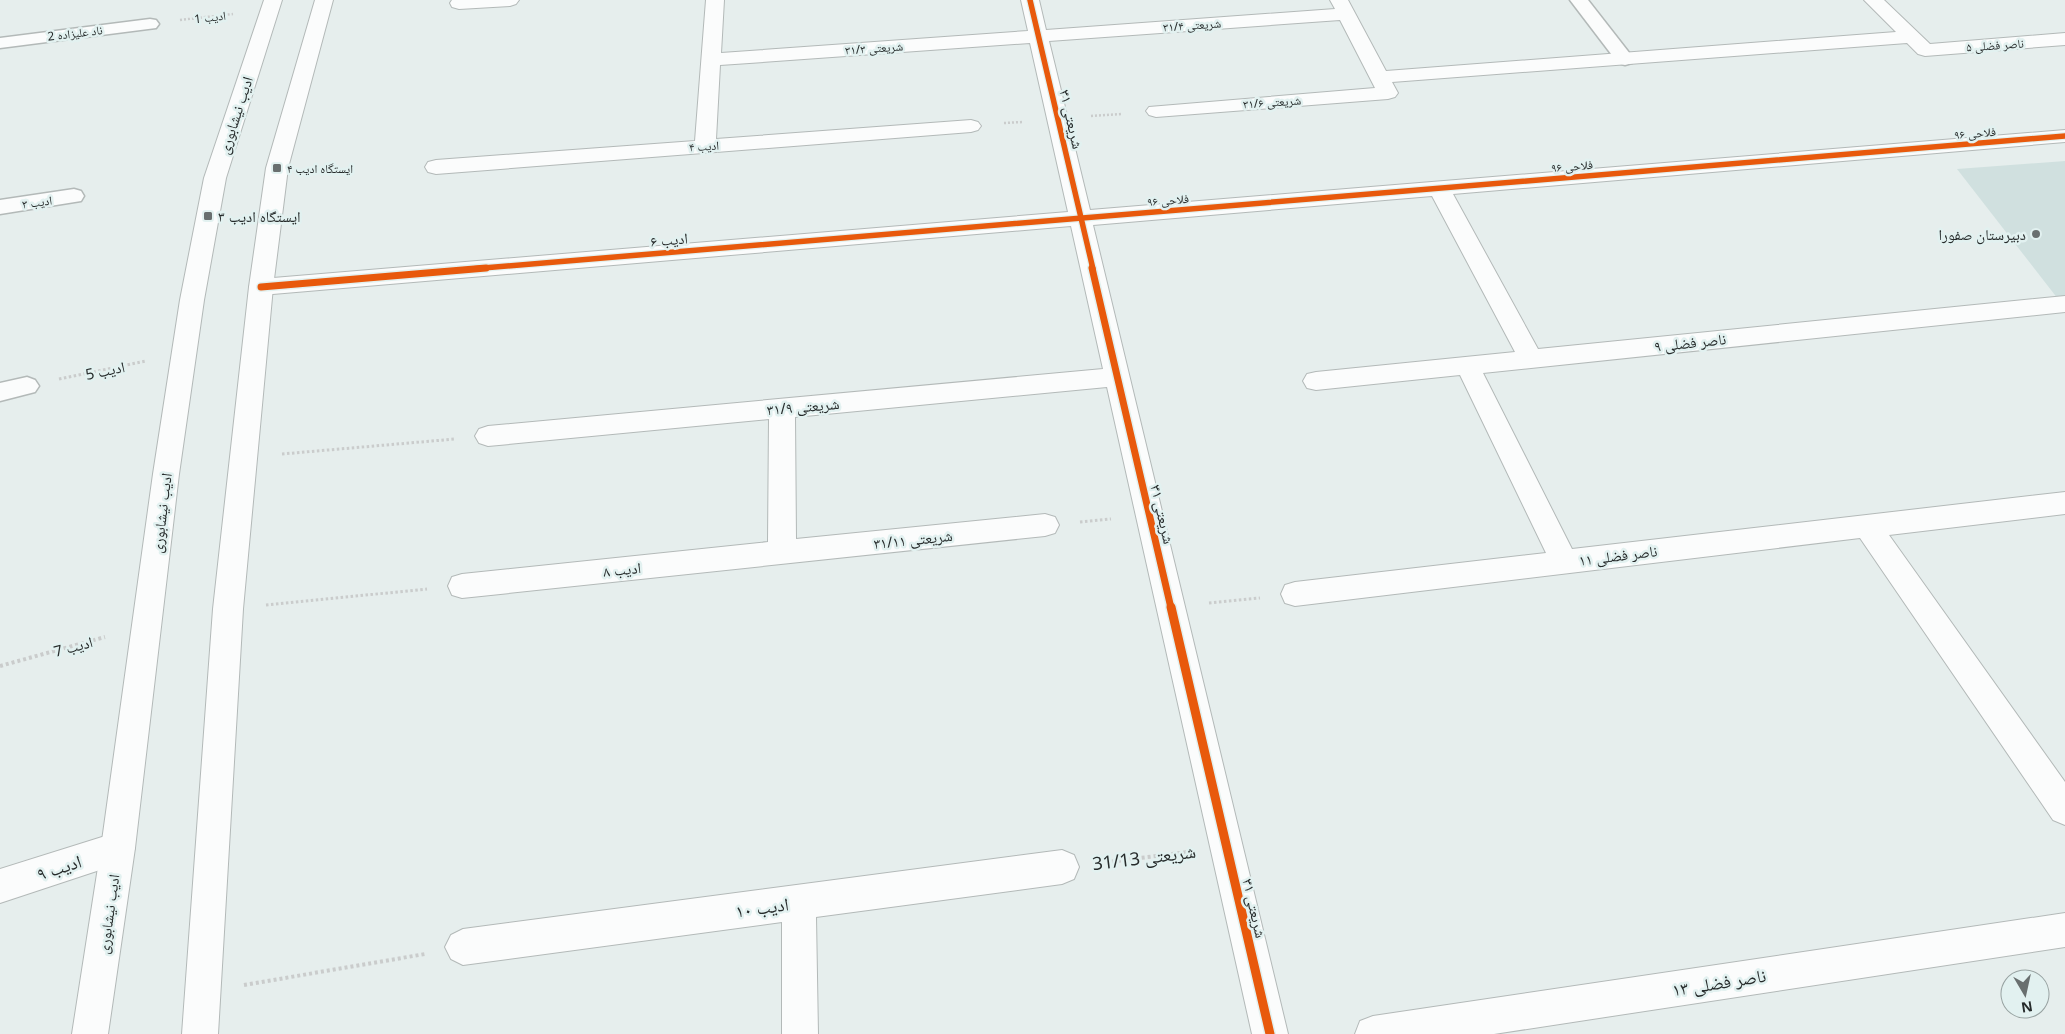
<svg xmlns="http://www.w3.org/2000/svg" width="2065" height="1034" viewBox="0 0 2065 1034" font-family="'Noto Sans','Noto Naskh Arabic',sans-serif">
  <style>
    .built { fill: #d0e0df }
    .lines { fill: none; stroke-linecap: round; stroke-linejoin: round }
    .lane-casing { stroke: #b3b9b8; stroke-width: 3 }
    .street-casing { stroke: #b3b9b8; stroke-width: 2 }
    .secondary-casing { stroke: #b3b9b8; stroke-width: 2 }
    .path-far2 { stroke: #cacccc; stroke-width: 2.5; stroke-dasharray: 2 2; stroke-linecap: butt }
    .path-far1 { stroke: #cacccc; stroke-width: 3; stroke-dasharray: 2.5 2.5; stroke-linecap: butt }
    .path { stroke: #cacccc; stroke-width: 4; stroke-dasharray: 3 3; stroke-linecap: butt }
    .lane { fill: #fbfcfc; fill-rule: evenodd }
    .street { fill: #fbfcfc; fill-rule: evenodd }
    .secondary { fill: #fbfcfc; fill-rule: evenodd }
    .cycleway-far2-casing { stroke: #e2f1f0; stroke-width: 8 }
    .cycleway-far1-casing { stroke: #e2f1f0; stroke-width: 10 }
    .cycleway-casing { stroke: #e2f1f0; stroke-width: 12 }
    .cycleway-far2 { stroke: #e8590c; stroke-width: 5.5 }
    .cycleway-far1 { stroke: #e8590c; stroke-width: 7 }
    .cycleway { stroke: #e8590c; stroke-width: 9 }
    .poi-dot { fill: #696f6f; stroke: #e2f1f0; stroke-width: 2 }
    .labels { text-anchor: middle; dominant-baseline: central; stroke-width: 5; stroke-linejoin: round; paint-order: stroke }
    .far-street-label { font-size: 12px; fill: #262b2b; stroke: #e2f1f0 }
    .far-poi-label { font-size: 12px; fill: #262b2b; stroke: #e2f1f0; text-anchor: start }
    .street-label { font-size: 15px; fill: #262b2b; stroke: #e2f1f0 }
    .poi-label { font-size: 15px; fill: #262b2b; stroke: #e2f1f0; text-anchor: start }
    .near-street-label { font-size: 18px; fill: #262b2b; stroke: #e2f1f0 }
  </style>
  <rect width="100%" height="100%" fill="#e6eeed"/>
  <polygon class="built" points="2065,161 2065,299 2058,299 1957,169"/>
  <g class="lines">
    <g class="lane-casing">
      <g id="lane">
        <polygon points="1570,0 1588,0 1634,59 1632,63 1625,65 1618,63"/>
        <polygon points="150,19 156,20 159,24 156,28 0,48 0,38"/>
        <polygon points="74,189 81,191 84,196 81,201 0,214 0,200"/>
        <polygon points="27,377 35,380 39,386 35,392 0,401 0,383"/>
      </g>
    </g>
    <g class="street-casing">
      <g id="street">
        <polygon points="452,0 519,0 516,4 510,6 459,9 452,7 450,3"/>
        <polygon points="706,0 724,0 721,53 1028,31 1021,0 1039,0 1046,30 1335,9 1330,0 1348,0 1386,71 1896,32 1864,0 1884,0 1930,44 2065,33 2065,45 1925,56 1918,54 1907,43 1392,82 1398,93 1395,97 1388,99 1156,117 1149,115 1146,111 1149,107 1375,88 1340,20 1049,41 1090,210 2065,130 2065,142 1453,194 1538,349 2065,296 2065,312 1483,373 1572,549 2065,492 2065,514 1889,535 2065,782 2065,825 2053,820 1860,538 1295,606 1285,603 1281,594 1285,585 1295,582 1546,553 1460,375 1316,390 1307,388 1303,381 1307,374 1316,372 1515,352 1432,196 1093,225 1288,1034 1252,1034 1107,387 795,417 796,539 1045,514 1055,517 1059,525 1055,533 1045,536 462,598 452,595 448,586 452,577 462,574 768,542 769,419 488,446 479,443 475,436 479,429 488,426 1103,369 1071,226 261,295 253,293 249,287 253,281 261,279 1068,212 1030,43 720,65 716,139 971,120 978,122 981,126 978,130 971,132 436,174 428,172 425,167 428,162 436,160 695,141"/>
        <polygon points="118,832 130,836 135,848 130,860 0,903 0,869"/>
        <polygon points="1062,850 1074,855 1079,867 1074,879 1062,884 816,917 818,1034 782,1034 782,922 463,965 451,959 445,947 451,935 463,929"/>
        <polygon points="2065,913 2065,947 1494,1034 1355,1034 1360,1021 1373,1016"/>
      </g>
    </g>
    <g class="secondary-casing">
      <g id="secondary">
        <polygon points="264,0 282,0 226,178 204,300 179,474 135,848 108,1034 72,1034 101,848 153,474 180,300 204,178"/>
        <polygon points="315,0 333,0 288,168 273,287 243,609 218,1034 182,1034 213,609 249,287 266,168"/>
      </g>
    </g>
    <g class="path-far2">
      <polyline points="180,20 233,14"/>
      <polyline points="1091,116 1122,114"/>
      <polyline points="1004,123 1023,122"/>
    </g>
    <g class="path-far1">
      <polyline points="59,379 146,361"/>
      <polyline points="282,454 455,439"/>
      <polyline points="1080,522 1111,519"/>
      <polyline points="1209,603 1260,598"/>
      <polyline points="266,605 427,589"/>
    </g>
    <g class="path">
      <polyline points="0,666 105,637"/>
      <polyline points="1100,863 1188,852"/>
      <polyline points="244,985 425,954"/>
    </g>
    <use href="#lane" class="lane"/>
    <use href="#street" class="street"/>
    <use href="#secondary" class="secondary"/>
    <g class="cycleway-far2-casing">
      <g id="cycleway-far2">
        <polyline points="1030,0 1093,269"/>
        <polyline points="471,269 2065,136"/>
      </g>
    </g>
    <g class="cycleway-far1-casing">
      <g id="cycleway-far1">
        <polyline points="1092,268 1171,608"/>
        <polyline points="261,287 486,268"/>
      </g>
    </g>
    <g class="cycleway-casing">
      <polyline id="cycleway" points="1171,607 1270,1034"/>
    </g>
    <use href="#cycleway-far2" class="cycleway-far2"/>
    <use href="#cycleway-far1" class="cycleway-far1"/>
    <use href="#cycleway" class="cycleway"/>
  </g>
  <g class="poi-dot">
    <rect x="272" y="163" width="10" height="10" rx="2.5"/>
    <rect x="203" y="211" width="10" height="10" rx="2.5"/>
    <circle cx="2036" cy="234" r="5"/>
  </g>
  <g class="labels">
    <g class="far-street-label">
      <text transform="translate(210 17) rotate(-7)">ادیب 1</text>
      <text transform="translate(1192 25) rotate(-4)">شریعتی ۳۱/۴</text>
      <text transform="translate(75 33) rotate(-7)">ناد علیزاده 2</text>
      <text transform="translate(1995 45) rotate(-4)">ناصر فضلی ۵</text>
      <text transform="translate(874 48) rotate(-4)">شریعتی ۳۱/۳</text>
      <text transform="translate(1272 102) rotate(-4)">شریعتی ۳۱/۶</text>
      <text transform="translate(1975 133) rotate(-5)">فلاحی ۹۶</text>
      <text transform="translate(704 146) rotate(-4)">ادیب ۴</text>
      <text transform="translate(1572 166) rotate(-5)">فلاحی ۹۶</text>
      <text transform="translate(1168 200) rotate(-5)">فلاحی ۹۶</text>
      <text transform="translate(37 202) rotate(-8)">ادیب ۳</text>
    </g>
    <g class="far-poi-label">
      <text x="287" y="168">ایستگاه ادیب ۴</text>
    </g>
    <g class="street-label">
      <text transform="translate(235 115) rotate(-72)">ادیب نیشابوری</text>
      <text transform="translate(1072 119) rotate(77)">شریعتی ۳۱</text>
      <text transform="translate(669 239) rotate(-5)">ادیب ۶</text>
      <text transform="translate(1690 342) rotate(-6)">ناصر فضلی ۹</text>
      <text transform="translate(105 370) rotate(-12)">ادیب 5</text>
      <text transform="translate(803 406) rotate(-5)">شریعتی ۳۱/۹</text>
      <text transform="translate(161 513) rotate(-83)">ادیب نیشابوری</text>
      <text transform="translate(1163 514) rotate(77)">شریعتی ۳۱</text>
      <text transform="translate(913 539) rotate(-6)">شریعتی ۳۱/۱۱</text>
      <text transform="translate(1618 555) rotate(-7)">ناصر فضلی ۱۱</text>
      <text transform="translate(622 569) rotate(-6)">ادیب ۸</text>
      <text transform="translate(73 646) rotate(-15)">ادیب 7</text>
      <text transform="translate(1255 908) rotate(77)">شریعتی ۳۱</text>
      <text transform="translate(108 914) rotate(-82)">ادیب نیشابوری</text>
    </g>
    <g class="poi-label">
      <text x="218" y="216">ایستگاه ادیب ۳</text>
      <text x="2026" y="234" text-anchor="end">دبیرستان صفورا</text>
    </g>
    <g class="near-street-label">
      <text transform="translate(1144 857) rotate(-7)">شریعتی 31/13</text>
      <text transform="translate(59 867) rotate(-18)">ادیب ۹</text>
      <text transform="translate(762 907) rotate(-8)">ادیب ۱۰</text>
      <text transform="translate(1719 982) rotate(-9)">ناصر فضلی ۱۳</text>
    </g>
  </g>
  <g transform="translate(2025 994) rotate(171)"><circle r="24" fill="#e2f1f0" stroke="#97a2a1"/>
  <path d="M0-4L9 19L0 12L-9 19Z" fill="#696f6f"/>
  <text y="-8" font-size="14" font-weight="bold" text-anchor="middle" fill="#262b2b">N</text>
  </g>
</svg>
